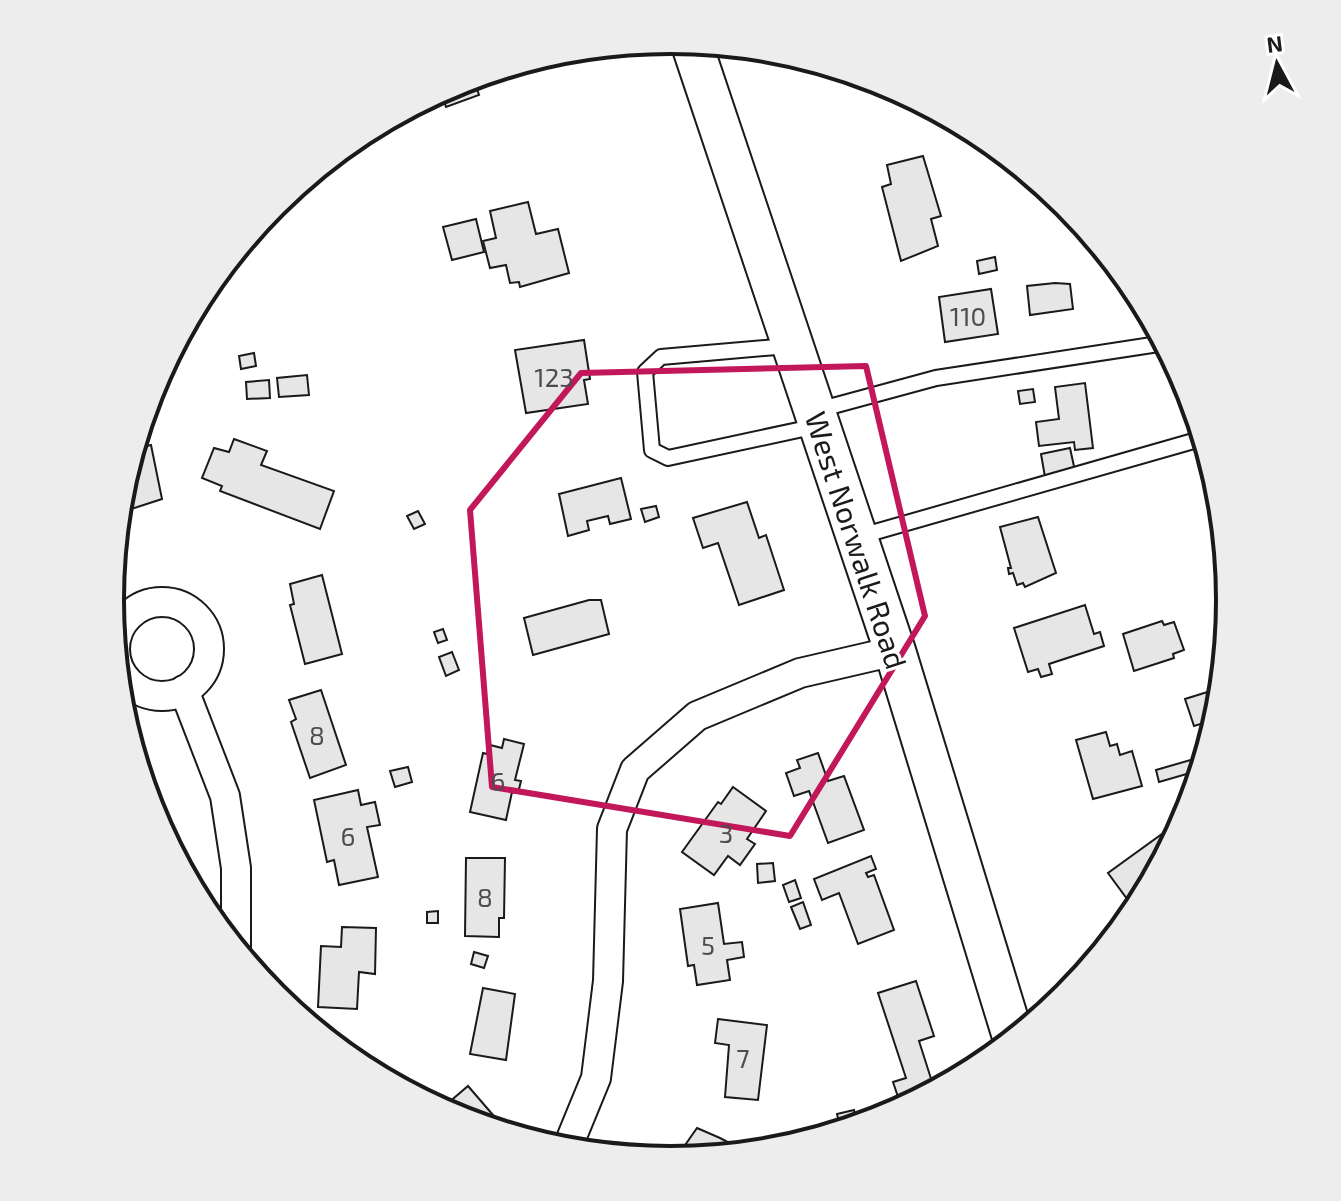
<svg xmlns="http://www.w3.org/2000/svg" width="1341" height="1201" viewBox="0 0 1341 1201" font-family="'Exo 2',sans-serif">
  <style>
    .building { fill: #e6e6e6; stroke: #1a1a1a; stroke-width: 2 }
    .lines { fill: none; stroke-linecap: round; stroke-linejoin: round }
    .service-casing { stroke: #1a1a1a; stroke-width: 18 }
    .minor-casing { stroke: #1a1a1a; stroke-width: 32 }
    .secondary-casing { stroke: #1a1a1a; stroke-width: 44 }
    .service { stroke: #fff; stroke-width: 14 }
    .minor { stroke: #fff; stroke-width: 28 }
    .secondary { stroke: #fff; stroke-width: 40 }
    .marked { fill: none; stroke: #c2185b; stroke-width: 6; stroke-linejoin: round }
    .labels { text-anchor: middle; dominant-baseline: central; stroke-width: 6; stroke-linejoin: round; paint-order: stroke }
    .number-label { font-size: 26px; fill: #4d4d4d }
    .street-label { font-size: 30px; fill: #1a1a1a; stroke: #fff }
    .rim { fill: none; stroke: #1a1a1a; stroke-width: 4 }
  </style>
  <rect width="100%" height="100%" fill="#fff"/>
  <g class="building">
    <polygon points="473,77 479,95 446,107 441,91"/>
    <polygon points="923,156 941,216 931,219 938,246 901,261 882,187 891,184 887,165"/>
    <polygon points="528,202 536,234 558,229 569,273 520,287 519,282 510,283 506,265 490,268 483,241 496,238 490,211"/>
    <polygon points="476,219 484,252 452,260 443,227"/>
    <polygon points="995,257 997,270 979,274 977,261"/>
    <polygon points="1055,283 1070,284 1073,309 1030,315 1027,286"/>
    <polygon points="991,289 998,334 945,342 939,297"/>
    <polygon points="584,340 590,379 584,380 588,404 526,413 515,350"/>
    <polygon points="254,353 256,366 241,369 239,356"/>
    <polygon points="307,375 309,395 279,397 277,378"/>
    <polygon points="269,380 270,398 247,399 246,382"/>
    <polygon points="1085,383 1093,448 1075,450 1074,442 1039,446 1036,422 1059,419 1055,387"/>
    <polygon points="1033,389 1035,402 1020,404 1018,391"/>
    <polygon points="234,439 267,451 261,465 334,491 320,529 220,491 222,486 202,478 214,448 229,452"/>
    <polygon points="151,445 162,499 119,513 121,491 134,449"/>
    <polygon points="1070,448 1075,471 1045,477 1041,454"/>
    <polygon points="621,478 631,519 610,524 608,516 587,521 589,530 568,536 559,494"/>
    <polygon points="747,502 759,538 766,535 784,590 739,605 718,543 703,548 693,518"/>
    <polygon points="656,506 659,517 645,522 641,509"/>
    <polygon points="418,511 425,524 414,529 407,516"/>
    <polygon points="1038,517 1056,573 1025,587 1023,583 1017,585 1013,573 1009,574 1008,568 1011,568 1000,527"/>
    <polygon points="322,575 342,654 305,664 290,605 294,604 290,584"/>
    <polygon points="589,600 601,600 609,634 533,655 524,618"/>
    <polygon points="1085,605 1094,634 1100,632 1104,646 1049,664 1052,674 1041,677 1038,669 1028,672 1014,628"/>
    <polygon points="1162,621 1164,625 1174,622 1184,650 1173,654 1174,658 1134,671 1123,634"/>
    <polygon points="443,629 447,640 438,643 434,632"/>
    <polygon points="452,652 459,670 446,676 439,657"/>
    <polygon points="1217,689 1221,702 1217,719 1194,726 1185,699"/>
    <polygon points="321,690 346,765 310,778 291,722 296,719 289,700"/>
    <polygon points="1106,732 1110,746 1117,744 1120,755 1132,751 1142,786 1093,799 1076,740"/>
    <polygon points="504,739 524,744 515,780 521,781 518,793 512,792 506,820 470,812 483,753 487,754 490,745 502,748"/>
    <polygon points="818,753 828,781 844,776 864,830 828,843 809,791 794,796 786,773 800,768 797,760"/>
    <polygon points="1194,759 1197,771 1159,782 1156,770"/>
    <polygon points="408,767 412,782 395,787 390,771"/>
    <polygon points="733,787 766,811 747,839 755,844 740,865 728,856 714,875 682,852 718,802 721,804"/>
    <polygon points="358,790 361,805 375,802 380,825 367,827 378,877 339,885 334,860 327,862 314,800"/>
    <polygon points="1162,834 1171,847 1143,899 1133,907 1108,873"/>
    <polygon points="871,856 876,869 866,873 868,877 874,875 894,930 858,944 839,893 822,900 814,879"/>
    <polygon points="466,858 505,858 504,918 499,918 499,937 465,936"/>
    <polygon points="773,863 775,881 758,883 757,864"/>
    <polygon points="795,880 801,898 789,902 783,885"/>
    <polygon points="803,902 811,925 800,929 791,907"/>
    <polygon points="718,903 724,944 742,942 744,957 727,960 730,980 697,985 694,965 688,966 680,909"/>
    <polygon points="438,911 438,923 427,923 427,912"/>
    <polygon points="342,927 376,928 375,974 359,972 357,1009 318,1007 321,946 341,947"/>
    <polygon points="474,952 488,956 484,968 471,964"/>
    <polygon points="916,981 934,1036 919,1041 934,1088 899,1100 893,1082 906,1078 878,993"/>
    <polygon points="483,988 515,994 506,1060 470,1054"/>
    <polygon points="718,1019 767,1025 758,1100 725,1097 729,1045 715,1043"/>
    <polygon points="468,1086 493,1115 480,1126 440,1110"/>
    <polygon points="854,1110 857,1122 840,1126 837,1114"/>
    <polygon points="697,1128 720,1138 749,1153 674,1161"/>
  </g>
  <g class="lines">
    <g class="service-casing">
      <g id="service">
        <polyline points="788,346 661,357 645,372 652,450 668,458 817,426"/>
        <polyline points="818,410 936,378 1165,343"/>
        <polyline points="861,536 1204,438"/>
      </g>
    </g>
    <g class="minor-casing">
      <g id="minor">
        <circle cx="162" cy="649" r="47"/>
        <polyline points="184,690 225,796 236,868 236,950"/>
        <polyline points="566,1151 596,1078 608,981 612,829 635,770 697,716 800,673 895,651"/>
      </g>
    </g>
    <g class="secondary-casing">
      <polyline id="secondary" points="691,42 895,651 1014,1040"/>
    </g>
    <use href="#service" class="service"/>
    <use href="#minor" class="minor"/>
    <use href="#secondary" class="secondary"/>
  </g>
  <path class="marked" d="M866,366L925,616L790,836L492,787L470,510L581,373Z"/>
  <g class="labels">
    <g class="number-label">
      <text x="968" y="315">110</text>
      <text x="554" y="376">123</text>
      <text x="317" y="734">8</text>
      <text x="498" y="780">6</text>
      <text x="726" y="832">3</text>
      <text x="348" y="835">6</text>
      <text x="485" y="896">8</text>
      <text x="708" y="944">5</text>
      <text x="743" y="1057">7</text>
    </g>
    <g class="street-label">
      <text transform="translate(857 540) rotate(72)">West Norwalk Road</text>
    </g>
  </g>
  <path d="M0 0H1341V1201H0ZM124 600a546 546 0 1 1 1092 0a546 546 0 1 1-1092 0Z" fill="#ededed" fill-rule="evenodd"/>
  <path class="rim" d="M124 600a546 546 0 1 1 1092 0a546 546 0 1 1-1092 0Z"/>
  <g transform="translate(1277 64) rotate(353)" stroke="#ffffff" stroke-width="6" paint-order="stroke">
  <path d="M0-6L14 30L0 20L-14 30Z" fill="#1a1a1a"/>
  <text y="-12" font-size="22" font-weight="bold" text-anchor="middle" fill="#1a1a1a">N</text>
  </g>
</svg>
